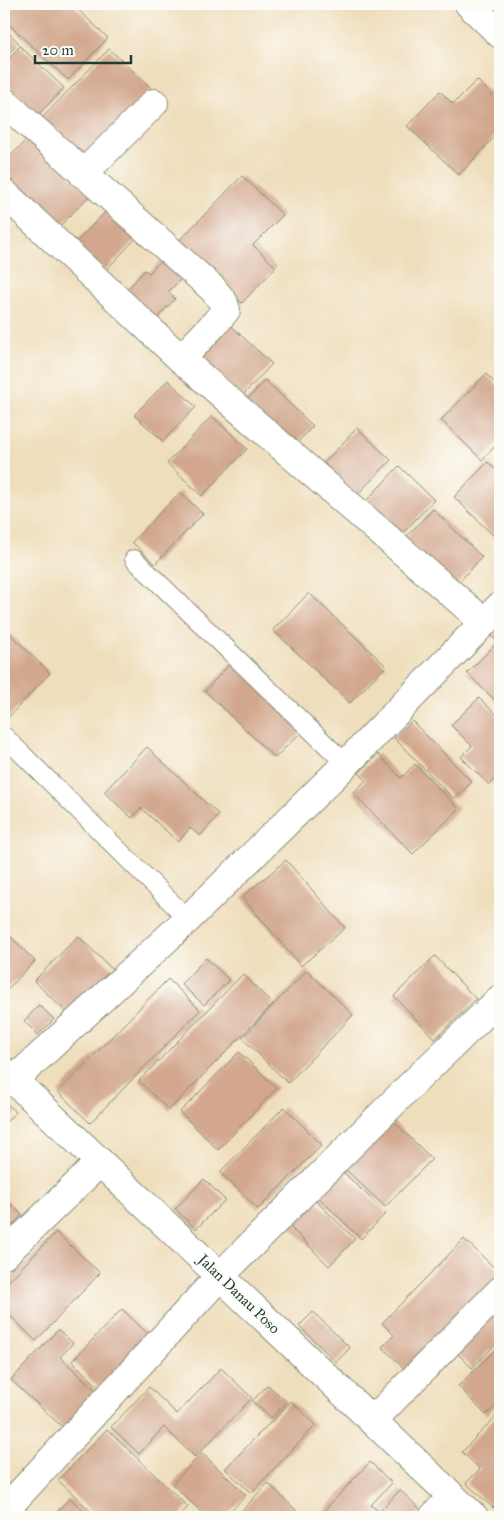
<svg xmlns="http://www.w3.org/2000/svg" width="504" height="1521" viewBox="0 0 504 1521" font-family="'IM FELL Great Primer',serif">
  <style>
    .building { fill: #d2a78e }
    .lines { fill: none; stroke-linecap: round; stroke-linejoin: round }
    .lane-casing { stroke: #878e78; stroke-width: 20 }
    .street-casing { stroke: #878e78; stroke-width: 30 }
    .secondary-casing { stroke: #878e78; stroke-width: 30 }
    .lane { stroke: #fff; stroke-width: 18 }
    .street { stroke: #fff; stroke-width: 28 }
    .secondary { stroke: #fff; stroke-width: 28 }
    .labels { text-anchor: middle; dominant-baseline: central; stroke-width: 4; stroke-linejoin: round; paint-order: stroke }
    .street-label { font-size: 15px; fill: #1f3d34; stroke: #fdfcf7 }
  </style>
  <rect width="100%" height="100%" fill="#fdfcf7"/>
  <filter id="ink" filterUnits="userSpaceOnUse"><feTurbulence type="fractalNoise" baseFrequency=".02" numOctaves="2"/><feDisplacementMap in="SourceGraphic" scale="10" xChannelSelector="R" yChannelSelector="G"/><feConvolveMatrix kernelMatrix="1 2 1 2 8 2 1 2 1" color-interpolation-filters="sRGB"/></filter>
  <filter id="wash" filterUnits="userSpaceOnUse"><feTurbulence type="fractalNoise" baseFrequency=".0096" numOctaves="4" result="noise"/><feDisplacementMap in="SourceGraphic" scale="20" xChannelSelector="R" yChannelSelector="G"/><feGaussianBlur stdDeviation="1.12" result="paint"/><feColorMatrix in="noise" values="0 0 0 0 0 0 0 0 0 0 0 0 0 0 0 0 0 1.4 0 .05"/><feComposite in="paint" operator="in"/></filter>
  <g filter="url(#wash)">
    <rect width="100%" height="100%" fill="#efdebc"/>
    <g id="blocks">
      <g class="building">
        <polygon points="8,4 72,4 108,38 68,80 4,20 4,8"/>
        <polygon points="4,29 19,43 4,58"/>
        <polygon points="20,46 64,88 38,115 4,83 4,64"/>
        <polygon points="109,49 151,88 85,157 43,117"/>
        <polygon points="477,80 500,103 500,131 459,175 407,126 440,91 453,104"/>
        <polygon points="30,136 90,195 59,227 4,174 4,163"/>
        <polygon points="242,176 283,215 253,245 276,267 242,303 219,280 177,243"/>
        <polygon points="111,206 140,234 105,271 75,243"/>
        <polygon points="164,257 184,276 168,292 175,299 150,326 120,297 145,270 149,273"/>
        <polygon points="229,324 272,364 242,396 199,355"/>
        <polygon points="486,374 500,388 500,441 482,460 441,420"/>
        <polygon points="168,380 196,407 163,441 134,415"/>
        <polygon points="265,380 313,426 293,447 245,402"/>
        <polygon points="212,416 247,449 202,496 167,463"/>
        <polygon points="357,428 391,460 357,495 324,463"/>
        <polygon points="488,462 500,474 500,542 454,497"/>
        <polygon points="399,466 434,500 401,535 366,501"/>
        <polygon points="180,492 203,514 155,564 132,542"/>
        <polygon points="433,509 482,557 455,586 405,538"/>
        <polygon points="309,593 386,666 350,703 273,630"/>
        <polygon points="500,618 500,705 467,673 498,642 488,632"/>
        <polygon points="4,628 50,673 4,722"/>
        <polygon points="234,659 306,727 275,758 205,691"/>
        <polygon points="479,698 500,718 500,773 489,785 461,757 472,746 451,725"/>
        <polygon points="412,721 472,782 454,799 394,738"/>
        <polygon points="147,747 219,815 200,836 190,828 178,842 141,808 132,818 104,792"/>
        <polygon points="378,754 401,778 415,764 459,809 413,854 353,793 366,780 359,773"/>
        <polygon points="286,860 345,928 301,966 242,897"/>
        <polygon points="5,931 35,961 4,993 4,933"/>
        <polygon points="78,936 113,970 69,1015 34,981"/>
        <polygon points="435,956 476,999 435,1039 394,996"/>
        <polygon points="206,958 229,980 204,1005 181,984"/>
        <polygon points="307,970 353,1015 288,1083 242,1038"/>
        <polygon points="243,974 273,1004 169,1110 139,1081"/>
        <polygon points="168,979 200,1010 90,1123 58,1092"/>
        <polygon points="39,1005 54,1019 38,1035 24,1021"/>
        <polygon points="239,1052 277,1088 218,1150 180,1112"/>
        <polygon points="4,1101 16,1112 4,1124"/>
        <polygon points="284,1107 322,1145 258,1209 220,1172"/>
        <polygon points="387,1115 432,1159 385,1207 340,1164"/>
        <polygon points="339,1168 386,1213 361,1239 315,1194"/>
        <polygon points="204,1179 225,1200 196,1229 175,1209"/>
        <polygon points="4,1197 22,1215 4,1233"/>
        <polygon points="313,1198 355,1239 329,1266 287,1224"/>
        <polygon points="56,1232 100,1273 36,1341 4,1310 4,1286"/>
        <polygon points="464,1239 500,1273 500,1287 413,1377 382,1347 394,1335 382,1323"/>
        <polygon points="500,1294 500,1340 472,1368 449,1345"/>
        <polygon points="122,1309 154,1340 105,1393 72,1361"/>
        <polygon points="313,1312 350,1348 336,1362 299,1326"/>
        <polygon points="58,1330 73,1343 60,1357 103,1397 69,1433 11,1380"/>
        <polygon points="500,1345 500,1402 486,1415 458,1386"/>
        <polygon points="221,1368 252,1398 195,1457 164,1427 139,1454 111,1427 149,1387 177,1414"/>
        <polygon points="268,1385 287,1402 271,1418 252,1401"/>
        <polygon points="291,1401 316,1425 251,1493 225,1469"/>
        <polygon points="500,1412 500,1499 493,1508 466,1483 480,1469 462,1452"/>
        <polygon points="107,1429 188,1507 178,1517 97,1517 58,1480"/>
        <polygon points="202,1453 246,1495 225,1517 207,1517 172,1484"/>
        <polygon points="370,1462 392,1483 371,1505 379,1512 400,1490 421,1510 415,1517 318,1517"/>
        <polygon points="268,1483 303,1517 236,1517"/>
        <polygon points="70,1498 90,1517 52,1517"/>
        <polygon points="500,1507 500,1517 495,1517 492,1515"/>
      </g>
    </g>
  </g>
  <g filter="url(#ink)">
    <use href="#blocks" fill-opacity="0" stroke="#878e78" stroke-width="1"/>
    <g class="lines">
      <g class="lane-casing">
        <g id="lane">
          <polyline points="134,559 346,764"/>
          <polyline points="4,736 188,919"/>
        </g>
      </g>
      <g class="street-casing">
        <g id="street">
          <polyline points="469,4 500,34"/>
          <polyline points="4,102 213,289 224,303 226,310 216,322 181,359"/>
          <polyline points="83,174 154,103"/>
          <polyline points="4,193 181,359 484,622"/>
          <polyline points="14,1080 188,919 346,764 500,606"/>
          <polyline points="4,1255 100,1162"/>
          <polyline points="372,1421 500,1291"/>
          <polyline points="4,1511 220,1276 412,1084 500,999"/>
          <polyline points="433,1517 452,1497"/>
        </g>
      </g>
      <g class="secondary-casing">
        <polyline id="secondary" points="4,1071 474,1517"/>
      </g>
      <use href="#lane" class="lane"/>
      <use href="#street" class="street"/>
      <use href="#secondary" class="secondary"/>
    </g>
  </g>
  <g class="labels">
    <g class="street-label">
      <text transform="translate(239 1294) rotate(44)">Jalan Danau Poso</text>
    </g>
  </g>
  <rect width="504" height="1521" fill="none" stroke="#fdfcf7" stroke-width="20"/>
  <path d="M35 55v8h96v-8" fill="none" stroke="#1f3d34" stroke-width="2.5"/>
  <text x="42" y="55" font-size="15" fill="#1f3d34" stroke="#fdfcf7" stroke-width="4" paint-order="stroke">20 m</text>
</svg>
